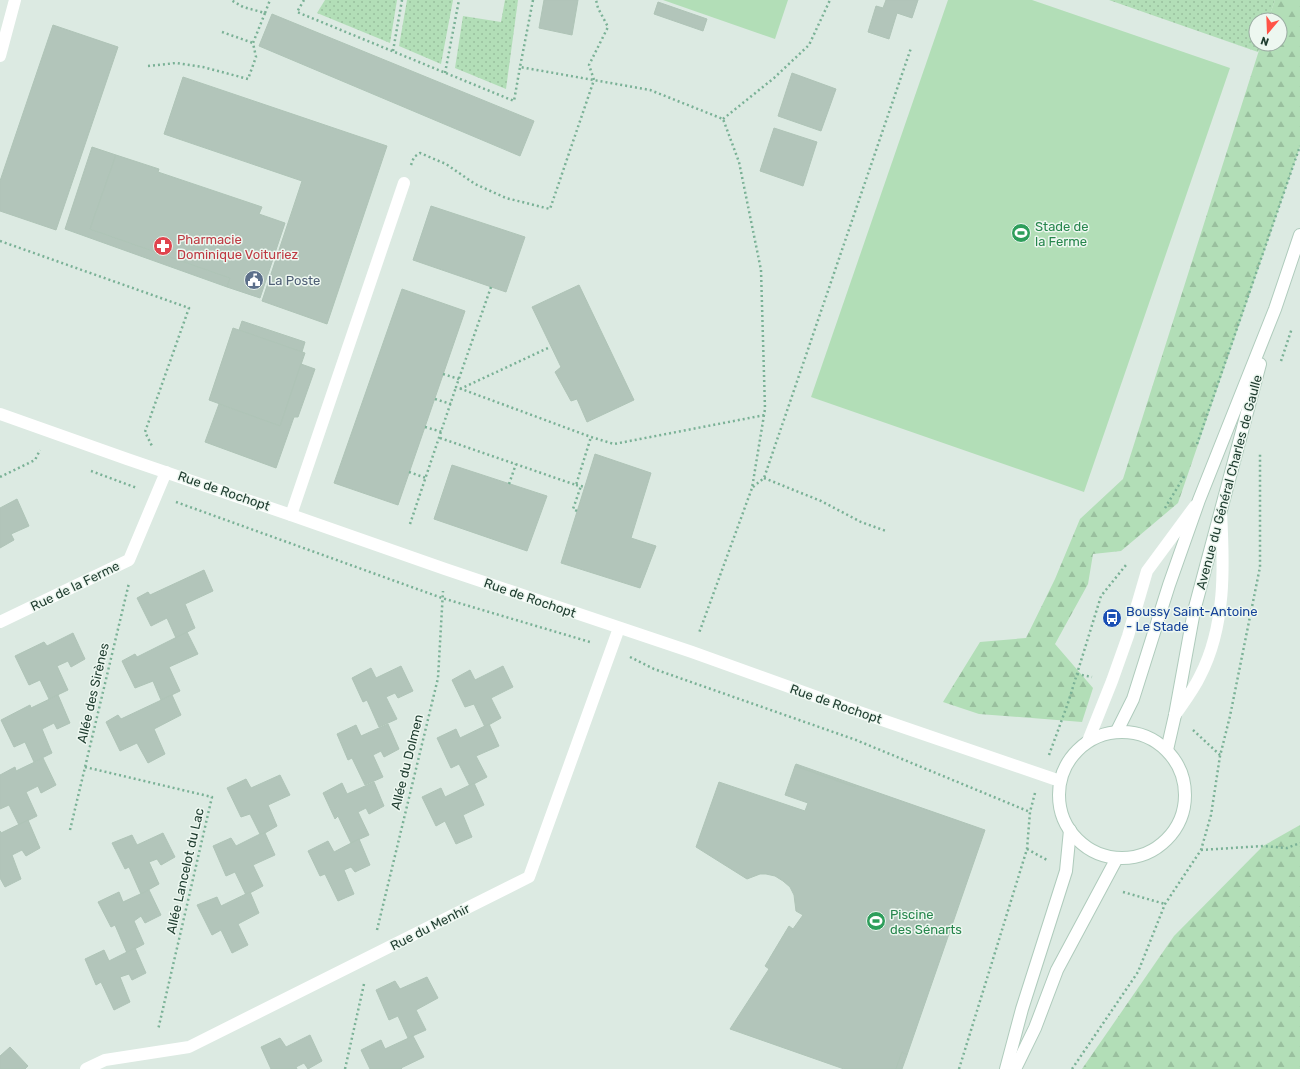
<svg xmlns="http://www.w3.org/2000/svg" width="1300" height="1069" viewBox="0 0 1300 1069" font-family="Rubik,sans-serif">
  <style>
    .grass { fill: url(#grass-dots) }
    .forest { fill: url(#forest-firs) }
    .green { fill: #b2deb7 }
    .building { fill: #b2c5ba; stroke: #afc4b7 }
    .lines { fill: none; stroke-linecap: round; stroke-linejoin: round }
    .secondary-casing { stroke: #afcbbc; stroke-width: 14 }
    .path { stroke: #7ab196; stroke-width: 2.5; stroke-dasharray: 2 3; stroke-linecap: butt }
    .service { stroke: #fff; stroke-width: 12 }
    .minor { stroke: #fff; stroke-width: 12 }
    .tertiary { stroke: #fff; stroke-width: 12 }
    .secondary { stroke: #fff; stroke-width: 12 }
    .labels { text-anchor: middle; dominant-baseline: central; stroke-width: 3; stroke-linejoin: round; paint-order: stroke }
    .leisure-label { font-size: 13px; fill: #27864d; stroke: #edf7f0; text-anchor: start }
    .health-label { font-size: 13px; fill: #be3a42; stroke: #edf7f0; text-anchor: start }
    .service-label { font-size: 13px; fill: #4e5e75; stroke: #edf7f0; text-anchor: start }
    .street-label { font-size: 13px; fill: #1d3b2e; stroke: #edf7f0 }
    .transit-label { font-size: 13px; fill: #164399; stroke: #edf7f0; text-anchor: start }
  </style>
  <defs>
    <pattern id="grass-dots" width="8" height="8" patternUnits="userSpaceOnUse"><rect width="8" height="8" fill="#b2deb7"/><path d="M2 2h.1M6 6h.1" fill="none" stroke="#99bf9e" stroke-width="1.8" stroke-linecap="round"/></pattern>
    <pattern id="forest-firs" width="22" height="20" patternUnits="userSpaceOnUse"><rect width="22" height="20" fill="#b2deb7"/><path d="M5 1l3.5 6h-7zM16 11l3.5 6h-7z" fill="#99bf9e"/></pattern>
  </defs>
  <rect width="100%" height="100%" fill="#dceae2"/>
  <g class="grass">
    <polygon points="325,0 397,0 390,43 317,13"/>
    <polygon points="407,0 453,0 441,64 399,46"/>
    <polygon points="505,0 518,0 506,89 455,68 463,16 501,22"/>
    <polygon points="1109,0 1275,0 1268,20 1256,20 1256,44 1261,44 1258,52"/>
  </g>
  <g class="forest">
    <polygon points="1275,0 1300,0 1300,147 1178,503 1121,551 1093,554 1088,584 1055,644 1093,688 1082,722 979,714 943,702 980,642 1026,638 1055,579 1080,519 1123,479 1261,44 1280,44 1280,20 1268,20"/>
    <polygon points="1300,825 1300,1069 1082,1069 1174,936 1263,846"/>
  </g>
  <g class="green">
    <polygon points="663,0 788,0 775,39"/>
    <polygon points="948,0 1032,0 1230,68 1084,492 811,397"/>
  </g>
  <g class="building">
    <polygon points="544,0 578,0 572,35 539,28"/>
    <polygon points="886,0 918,0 912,18 897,13 889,39 868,32 876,6 883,8"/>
    <polygon points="658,2 707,19 703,31 654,14"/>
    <polygon points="272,14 534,121 520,156 259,46"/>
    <polygon points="53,25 118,47 56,230 0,211 0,181"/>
    <polygon points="792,73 836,89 821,131 778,116"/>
    <polygon points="183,77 387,146 327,324 262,301 302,181 164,134"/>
    <polygon points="774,128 817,142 803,186 760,171"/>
    <polygon points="92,147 116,155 90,229 230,278 227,287 65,229"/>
    <polygon points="116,155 159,169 158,172 262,207 259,214 285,223 260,298 227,287 230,278 90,229"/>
    <polygon points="431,206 525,237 506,292 413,260"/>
    <polygon points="579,285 634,400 587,422 577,399 571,401 555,372 561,367 532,307"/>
    <polygon points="402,289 465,311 398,505 334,483"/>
    <polygon points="242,321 305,342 302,352 239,330"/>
    <polygon points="233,328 305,353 280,426 209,400"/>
    <polygon points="301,364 315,369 298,417 294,417 276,468 205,442 219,404 280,426"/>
    <polygon points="595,454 651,473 631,538 656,546 640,588 561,563"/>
    <polygon points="452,465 547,496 527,551 434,519"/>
    <polygon points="17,499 29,526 11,534 14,540 0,548 0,508"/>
    <polygon points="204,570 213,591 185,604 195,628 176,638 167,618 151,626 137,598 148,592 150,595"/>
    <polygon points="187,632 198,654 169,667 180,691 161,700 153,681 135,688 122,661 135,654 137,657"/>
    <polygon points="73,633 85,659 71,667 68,661 57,666 68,690 49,699 40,680 29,685 15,656 44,642 47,646"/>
    <polygon points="401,666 413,691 398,698 395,693 386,697 397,719 379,727 367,700 363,702 352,678 371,668 376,678"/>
    <polygon points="503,666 513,687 491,698 501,718 485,727 474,704 465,707 452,680 470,670 475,680"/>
    <polygon points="58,695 70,723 57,729 54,723 42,729 52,753 34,762 25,742 14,747 1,720 30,705 31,708"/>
    <polygon points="172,695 181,715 154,729 165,754 148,763 137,743 120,751 106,722 118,715 121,719"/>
    <polygon points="388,724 399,749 384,757 381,751 373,755 383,777 365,785 352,758 348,760 337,734 356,725 361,736"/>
    <polygon points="489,724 499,746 476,756 487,777 470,786 459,764 451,768 437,738 456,729 460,738"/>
    <polygon points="43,758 56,785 41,793 38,786 26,792 37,816 19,825 9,805 0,809 0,775 15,767 16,771"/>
    <polygon points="796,764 856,785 855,787 795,766"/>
    <polygon points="795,766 855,787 856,785 985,830 907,1055 902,1052 896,1069 844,1069 730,1029 769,969 765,966 789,926 793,929 803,915 796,911 794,895 790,887 783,881 775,876 766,874 760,874 747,879 696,847 719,782 805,811 808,803 785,795"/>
    <polygon points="280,775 290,795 268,805 277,826 265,833 260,834 250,814 241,817 227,788 246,779 251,788"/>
    <polygon points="374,782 384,806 369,814 366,808 358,812 369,835 351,843 338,816 335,819 323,793 342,783 347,794"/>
    <polygon points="474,783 484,805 463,815 472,837 456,844 445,821 436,826 422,797 441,788 445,797"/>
    <polygon points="28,820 40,848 26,856 22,850 12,855 21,879 5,887 0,878 0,831 1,833"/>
    <polygon points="163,833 175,857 161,865 157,859 149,862 159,884 141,894 129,867 125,869 112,843 132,835 137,845"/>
    <polygon points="265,833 275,855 253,865 263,886 246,895 235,872 226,876 213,846 231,838 236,846 260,834"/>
    <polygon points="359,839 370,865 355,872 351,867 344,870 354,894 338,901 325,874 320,876 308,851 328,841 334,852"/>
    <polygon points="149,890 161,915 145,923 141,916 134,921 144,944 127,953 115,925 111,927 98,902 119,892 123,902"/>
    <polygon points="250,892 259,913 238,924 248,945 232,953 221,930 212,935 197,905 217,897 221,906"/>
    <polygon points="135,948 146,973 132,980 129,974 120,977 130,1002 114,1010 101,982 96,985 85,959 104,950 109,961"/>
    <polygon points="427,977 438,998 416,1010 426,1030 408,1038 398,1016 389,1020 376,990 395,981 400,989"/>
    <polygon points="310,1035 322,1061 308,1069 304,1063 296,1067 297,1069 271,1069 261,1047 280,1038 286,1047"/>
    <polygon points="413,1036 424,1057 401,1068 402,1069 370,1069 361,1050 381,1040 385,1049"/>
    <polygon points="10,1047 28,1066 25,1069 0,1069 0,1056"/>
    <polygon points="902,1052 907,1055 902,1069 896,1069"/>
  </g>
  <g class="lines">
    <g class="secondary-casing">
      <g id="secondary">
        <polyline points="1117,731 1133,699 1169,585 1199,500 1275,309 1300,235"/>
        <circle cx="1122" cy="795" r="63"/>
        <polyline points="1167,750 1175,715 1194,611 1260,364"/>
        <polyline points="1006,1069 1022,1009 1066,871 1070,830"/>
        <polyline points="1015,1069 1035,1028 1057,970 1117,858"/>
      </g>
    </g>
    <g class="path">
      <polyline points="304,0 297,12 514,101 520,67"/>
      <polyline points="533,0 520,67 650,90 723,119 739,162 761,270 765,409 752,488 699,633"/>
      <polyline points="265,13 270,0"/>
      <polyline points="222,32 253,43"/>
      <polyline points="393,51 402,0"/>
      <polyline points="148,66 176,63 203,67 248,79 256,57 253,43 265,13 243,7 231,0"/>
      <polyline points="445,73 459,0"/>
      <polyline points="723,119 774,78 809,45 830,0"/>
      <polyline points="411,165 414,157 420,153 446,164 475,184 506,198 550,209 594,80 589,65 608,27 598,8 596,0"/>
      <polyline points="0,241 189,308 145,432 152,446"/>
      <polyline points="491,287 456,387 591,437 614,444 765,415"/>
      <polyline points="1281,361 1292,328"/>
      <polyline points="443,374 459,379"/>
      <polyline points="460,389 548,348"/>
      <polyline points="435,399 451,404"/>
      <polyline points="425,427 442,432"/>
      <polyline points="440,438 576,485 591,437"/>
      <polyline points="1197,444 1300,146"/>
      <polyline points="91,471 137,488"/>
      <polyline points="409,472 426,478"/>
      <polyline points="0,477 35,460 40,450"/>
      <polyline points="764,478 821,501 861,522 886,531"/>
      <polyline points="509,484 516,464"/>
      <polyline points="576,485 585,487"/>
      <polyline points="753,487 764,478 911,48"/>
      <polyline points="176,502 442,598 590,642"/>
      <polyline points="1165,508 1185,475"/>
      <polyline points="577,511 573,509 581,486"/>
      <polyline points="410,524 456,387"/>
      <polyline points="630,657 654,669 856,740 1030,812"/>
      <polyline points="1077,674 1092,677"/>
      <polyline points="1193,730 1220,755"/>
      <polyline points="1049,755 1068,703 1101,596 1126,565"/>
      <polyline points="85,767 212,797 158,1030"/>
      <polyline points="70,830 129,583"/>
      <polyline points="1027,849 1047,860"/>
      <polyline points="1201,850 1263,846 1287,848 1300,843"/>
      <polyline points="1123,892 1165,904"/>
      <polyline points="377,930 438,678 443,591"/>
      <polyline points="345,1069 364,984"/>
      <polyline points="959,1069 1027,849 1030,812 1035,793"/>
      <polyline points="1072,1069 1138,972 1165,904 1201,850 1211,815 1220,756 1230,716 1260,567 1260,453"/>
    </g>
    <g class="service">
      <path d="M1175,715C1184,702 1194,689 1200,676C1226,626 1224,566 1221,512"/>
      <polyline points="1088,741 1112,681 1128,636 1147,571 1195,506"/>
    </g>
    <g class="minor">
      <polyline points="291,515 404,183"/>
      <polyline points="0,622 129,560 166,472"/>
      <polyline points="86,1069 105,1060 189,1047 529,877 619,628"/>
    </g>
    <g class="tertiary">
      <polyline points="0,56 15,0"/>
      <polyline points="0,414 127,459 291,515 445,569 692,652 853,710 1060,781"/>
    </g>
    <use href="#secondary" class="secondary"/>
  </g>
  <defs>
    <g id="stadium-disc" transform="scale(1)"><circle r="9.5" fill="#2e9e5b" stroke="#edf7f0"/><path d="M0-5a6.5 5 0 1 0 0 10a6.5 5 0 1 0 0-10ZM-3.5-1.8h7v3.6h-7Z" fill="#fff"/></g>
    <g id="pharmacy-disc" transform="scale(1)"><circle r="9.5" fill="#e0444e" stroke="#edf7f0"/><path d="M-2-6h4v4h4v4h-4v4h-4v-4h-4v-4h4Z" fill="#fff"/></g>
    <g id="civic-disc" transform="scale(1)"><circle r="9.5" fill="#5c6f8a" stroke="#edf7f0"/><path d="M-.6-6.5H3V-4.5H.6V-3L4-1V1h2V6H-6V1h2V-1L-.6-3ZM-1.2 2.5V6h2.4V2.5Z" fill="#fff"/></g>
    <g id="bus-disc" transform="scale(1)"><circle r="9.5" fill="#1a4fb4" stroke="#edf7f0"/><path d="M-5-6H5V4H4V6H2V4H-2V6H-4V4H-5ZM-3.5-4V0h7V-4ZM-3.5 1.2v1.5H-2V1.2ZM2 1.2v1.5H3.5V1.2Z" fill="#fff"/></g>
  </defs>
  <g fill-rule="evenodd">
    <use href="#stadium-disc" x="1021" y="233"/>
    <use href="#pharmacy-disc" x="163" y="246"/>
    <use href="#civic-disc" x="254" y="280"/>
    <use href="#bus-disc" x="1112" y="618"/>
    <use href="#stadium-disc" x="876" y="921"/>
  </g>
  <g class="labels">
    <g class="leisure-label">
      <text x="1035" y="226">Stade de<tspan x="1035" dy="15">la Ferme</tspan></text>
      <text x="890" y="914">Piscine<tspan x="890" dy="15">des Sénarts</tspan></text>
    </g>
    <g class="health-label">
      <text x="177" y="239">Pharmacie<tspan x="177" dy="15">Dominique Voituriez</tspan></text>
    </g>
    <g class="service-label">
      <text x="268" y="280">La Poste</text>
    </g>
    <g class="street-label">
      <text transform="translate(1229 482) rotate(-75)">Avenue du Général Charles de Gaulle</text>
      <text transform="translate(224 491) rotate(19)">Rue de Rochopt</text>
      <text transform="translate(75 586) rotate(-26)">Rue de la Ferme</text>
      <text transform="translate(530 598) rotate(19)">Rue de Rochopt</text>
      <text transform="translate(93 693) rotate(-77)">Allée des Sirènes</text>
      <text transform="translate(836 704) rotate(19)">Rue de Rochopt</text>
      <text transform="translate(407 762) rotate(-76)">Allée du Dolmen</text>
      <text transform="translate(185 871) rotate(-77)">Allée Lancelot du Lac</text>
      <text transform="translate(430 927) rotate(-27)">Rue du Menhir</text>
    </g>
    <g class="transit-label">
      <text x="1126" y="611">Boussy Saint-Antoine<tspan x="1126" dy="15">- Le Stade</tspan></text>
    </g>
  </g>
  <g transform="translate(1268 32) rotate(199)"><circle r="19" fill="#edf7f0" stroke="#9aaca2"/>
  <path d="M0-3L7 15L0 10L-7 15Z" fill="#ff5346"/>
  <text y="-6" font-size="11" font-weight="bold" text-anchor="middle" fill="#1d3b2e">N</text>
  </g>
</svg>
